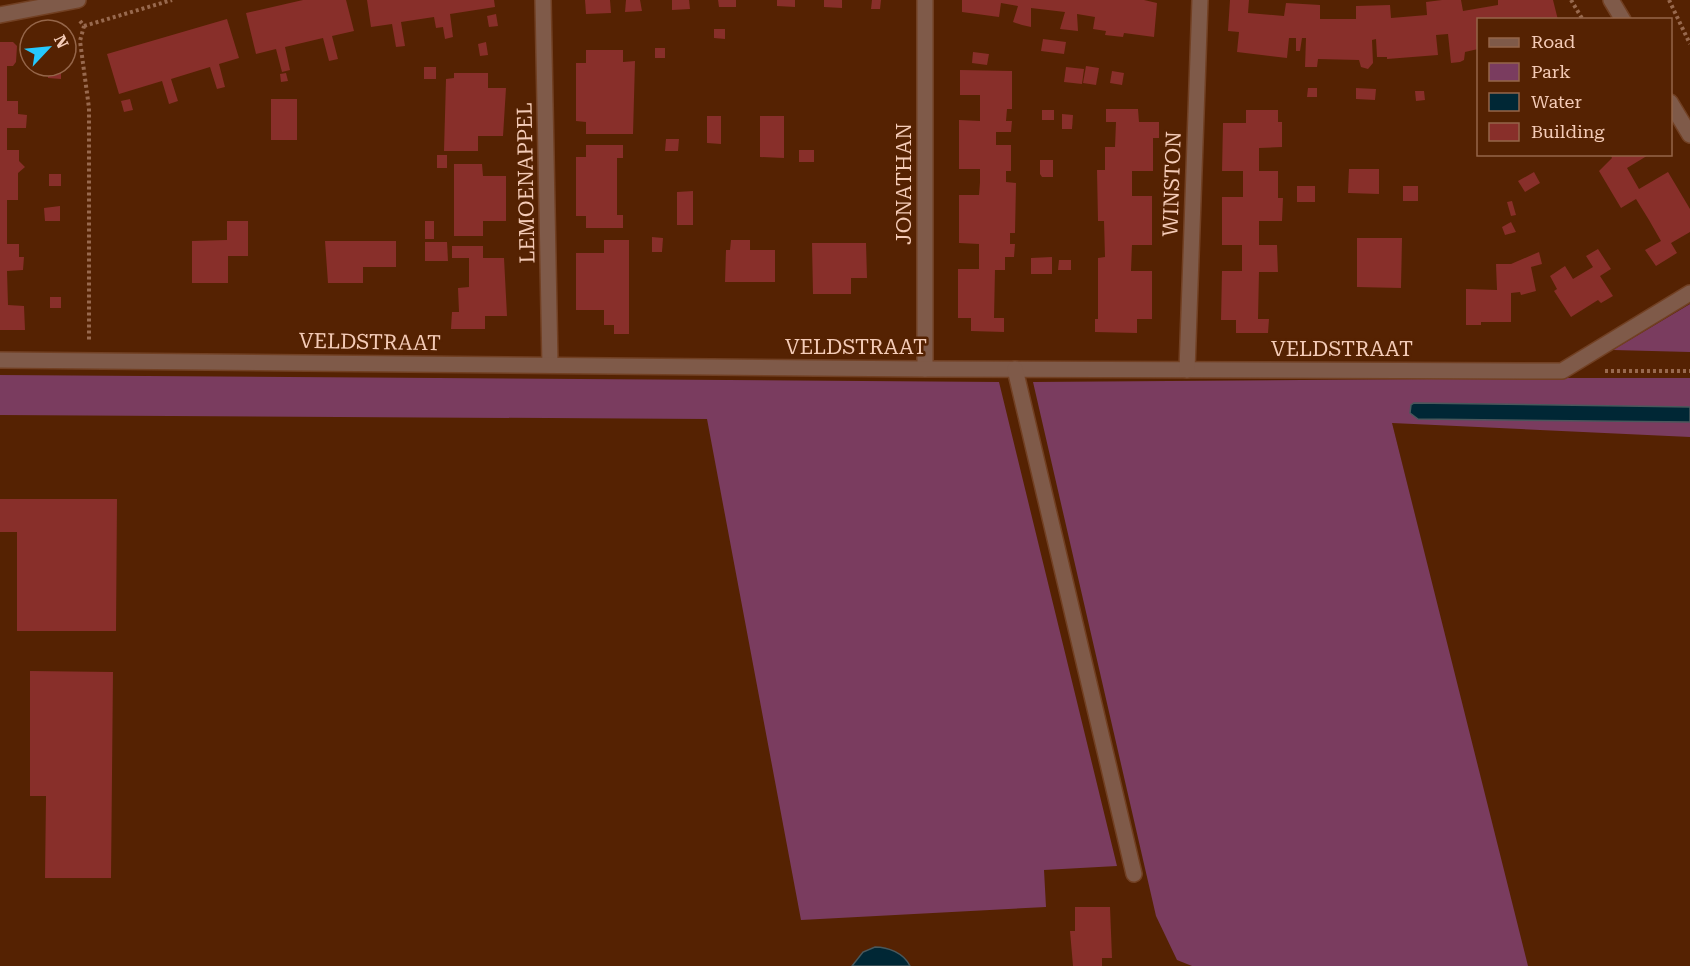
<svg xmlns="http://www.w3.org/2000/svg" width="1690" height="966" viewBox="0 0 1690 966" font-family="'Roboto Serif',serif">
  <style>
    .green { fill: #7a3c5f }
    .water { fill: #002735; stroke: #49585c; stroke-width: 1.5 }
    .building { fill: #882f2a }
    .lines { fill: none; stroke-linecap: round; stroke-linejoin: round }
    .minor-casing { stroke: #724023; stroke-width: 18 }
    .path { stroke: #98694e; stroke-width: 4; stroke-dasharray: 3 3; stroke-linecap: butt }
    .minor { stroke: #7f5a49; stroke-width: 15 }
    .labels { text-anchor: middle; dominant-baseline: central; stroke-width: 5; stroke-linejoin: round; paint-order: stroke }
    .street-label { font-size: 21px; fill: #f4cbb7; stroke: #552202 }
  </style>
  <rect width="100%" height="100%" fill="#552202"/>
  <g class="green">
    <polygon points="1690,304 1690,352 1613,350"/>
    <polygon points="0,375 999,382 1117,866 1044,870 1046,907 801,920 707,419 0,415"/>
    <polygon points="1573,378 1690,378 1690,437 1392,423 1528,966 1192,966 1177,960 1156,916 1033,382"/>
  </g>
  <g class="water">
    <polygon points="1414,403 1690,407 1690,422 1418,419 1410,413 1411,405"/>
    <path d="M875,947C888,947 904,953 910,966H852L863,952Z"/>
  </g>
  <g class="building">
    <polygon points="303,0 346,0 354,31 332,36 338,59 329,61 323,38 285,47 290,70 282,72 276,49 256,54 246,13"/>
    <polygon points="367,0 494,0 495,7 450,14 453,37 445,39 443,27 436,28 434,17 401,22 405,46 396,47 392,24 371,27"/>
    <polygon points="585,0 610,0 611,13 586,14"/>
    <polygon points="626,0 640,0 642,11 625,12"/>
    <polygon points="672,0 689,0 690,9 672,10"/>
    <polygon points="718,0 736,0 736,7 719,7"/>
    <polygon points="777,0 795,0 795,7 777,6"/>
    <polygon points="824,0 842,0 842,8 824,7"/>
    <polygon points="872,0 881,0 880,9 871,9"/>
    <polygon points="962,0 1144,0 1157,3 1154,37 1124,33 1123,37 1105,35 1106,31 1093,29 1095,17 1077,14 1078,31 1060,29 1065,12 1031,8 1031,27 1022,25 1013,22 1018,6 1001,3 999,17 962,12"/>
    <polygon points="1230,0 1249,0 1248,13 1284,16 1286,3 1320,5 1320,19 1356,19 1356,6 1390,5 1391,18 1427,15 1426,2 1442,0 1461,0 1463,11 1498,5 1498,0 1553,0 1558,20 1478,20 1478,49 1465,52 1464,60 1460,62 1451,63 1448,34 1436,35 1438,55 1387,59 1387,57 1377,57 1376,39 1372,40 1373,63 1368,69 1361,67 1359,60 1318,59 1317,67 1305,67 1306,38 1302,38 1300,51 1296,51 1296,38 1289,38 1287,58 1237,52 1239,32 1228,31"/>
    <polygon points="496,14 498,26 489,27 487,16"/>
    <polygon points="227,19 239,58 219,64 225,87 217,89 210,67 171,79 178,101 169,104 162,81 119,94 107,54"/>
    <polygon points="714,29 725,29 725,39 714,38"/>
    <polygon points="1043,39 1066,42 1064,54 1041,51"/>
    <polygon points="0,42 13,42 17,46 16,62 13,66 7,66 7,101 18,101 18,114 27,115 26,128 7,128 7,150 19,150 19,161 25,167 18,173 18,200 7,200 7,244 19,244 19,257 24,257 23,270 7,271 8,305 24,306 25,330 0,330"/>
    <polygon points="486,42 488,55 480,56 478,44"/>
    <rect x="655" y="48" width="10" height="10"/>
    <polygon points="586,50 623,50 623,62 635,61 633,134 586,134 586,122 576,121 576,63 586,63"/>
    <polygon points="973,52 989,54 987,65 972,63"/>
    <polygon points="48,66 61,66 61,79 48,78"/>
    <polygon points="1086,66 1099,68 1096,85 1083,83"/>
    <rect x="424" y="67" width="12" height="12"/>
    <polygon points="1066,67 1084,69 1082,84 1064,82"/>
    <polygon points="960,70 1012,71 1012,109 1007,109 1006,121 1012,121 1011,132 996,132 996,145 1011,145 1011,171 1006,171 1006,182 1016,183 1015,233 1010,233 1010,244 1015,244 1014,257 1005,257 1005,270 995,270 994,318 1004,318 1004,332 971,331 971,318 958,318 958,269 979,269 979,244 959,243 959,195 979,195 980,182 980,169 959,169 959,120 980,121 980,95 960,95"/>
    <polygon points="1112,71 1124,73 1122,85 1110,83"/>
    <polygon points="286,73 288,81 281,82 280,74"/>
    <polygon points="454,73 488,73 488,88 506,88 503,136 478,136 478,151 444,151 446,79 454,78"/>
    <polygon points="1308,88 1317,88 1317,97 1307,97"/>
    <polygon points="1356,88 1376,89 1375,100 1356,99"/>
    <polygon points="1415,91 1424,91 1425,100 1416,101"/>
    <polygon points="130,99 133,110 124,112 121,101"/>
    <rect x="271" y="99" width="26" height="41"/>
    <polygon points="1106,109 1138,109 1139,122 1159,122 1159,138 1153,138 1153,171 1132,171 1132,196 1152,196 1152,245 1132,245 1131,271 1152,271 1152,319 1137,319 1137,333 1095,332 1095,319 1098,319 1098,258 1105,257 1104,221 1098,221 1097,170 1105,170 1105,147 1115,147 1116,122 1106,122"/>
    <rect x="1042" y="110" width="12" height="10"/>
    <polygon points="1246,110 1278,110 1278,122 1282,122 1282,147 1259,148 1259,171 1278,171 1278,198 1283,198 1282,221 1259,221 1259,245 1277,245 1278,272 1259,272 1258,319 1269,319 1268,333 1236,333 1236,320 1221,320 1222,271 1242,271 1242,245 1222,245 1222,197 1243,197 1243,171 1222,171 1223,123 1246,123"/>
    <polygon points="1062,114 1073,115 1072,129 1062,129"/>
    <polygon points="707,116 721,116 721,144 707,143"/>
    <polygon points="760,116 784,116 784,158 760,157"/>
    <polygon points="666,139 679,139 678,151 665,151"/>
    <polygon points="586,145 623,145 623,158 617,158 617,215 623,215 623,228 586,228 586,216 576,216 576,157 586,157"/>
    <rect x="799" y="150" width="15" height="12"/>
    <polygon points="1610,154 1650,154 1627,168 1639,189 1668,172 1690,209 1690,232 1671,243 1677,253 1656,266 1645,250 1661,241 1649,220 1636,199 1621,208 1599,171 1612,158"/>
    <rect x="437" y="155" width="10" height="13"/>
    <polygon points="1040,160 1053,160 1053,177 1042,177 1040,174"/>
    <polygon points="454,164 482,164 483,176 506,176 506,221 483,221 483,236 454,236"/>
    <polygon points="1349,169 1379,169 1379,194 1348,193"/>
    <polygon points="1534,172 1540,183 1525,192 1518,181"/>
    <rect x="49" y="174" width="12" height="12"/>
    <rect x="1297" y="186" width="18" height="16"/>
    <rect x="1403" y="186" width="15" height="15"/>
    <polygon points="693,191 693,225 677,225 677,192"/>
    <polygon points="1512,201 1516,215 1511,216 1507,202"/>
    <polygon points="60,206 60,221 45,221 44,208"/>
    <polygon points="227,221 248,221 248,256 228,256 228,283 192,283 192,241 227,240"/>
    <rect x="425" y="221" width="9" height="18"/>
    <polygon points="1511,222 1516,232 1505,235 1502,227"/>
    <polygon points="652,237 663,238 662,252 652,252"/>
    <polygon points="1357,238 1402,238 1401,288 1357,287"/>
    <polygon points="604,240 629,240 629,334 614,334 614,325 604,325 604,310 576,310 576,253 604,253"/>
    <polygon points="731,240 750,240 750,250 775,250 775,282 725,282 726,250 730,250"/>
    <polygon points="325,241 396,241 396,267 363,267 363,283 328,283"/>
    <polygon points="425,242 447,242 448,261 425,261"/>
    <polygon points="812,243 866,243 867,278 851,278 851,294 813,294"/>
    <polygon points="452,246 483,246 483,258 504,258 507,316 485,316 485,329 451,329 452,312 459,312 458,288 469,287 469,258 452,258"/>
    <polygon points="1598,249 1611,269 1600,276 1613,296 1601,303 1598,300 1571,317 1554,291 1557,289 1550,276 1565,266 1573,279 1593,267 1586,256"/>
    <polygon points="1539,252 1542,264 1531,267 1536,291 1521,295 1520,292 1511,293 1511,322 1481,322 1481,325 1466,325 1466,289 1497,290 1496,264 1511,264"/>
    <polygon points="1052,257 1052,274 1031,274 1031,258"/>
    <polygon points="1059,260 1071,260 1071,270 1058,270"/>
    <rect x="50" y="297" width="11" height="11"/>
    <polygon points="0,499 117,499 116,631 17,631 17,532 0,532"/>
    <polygon points="30,671 113,672 111,878 45,878 46,796 30,796"/>
    <polygon points="1075,907 1110,907 1112,958 1102,958 1102,966 1073,966 1070,931 1075,931"/>
  </g>
  <g class="lines">
    <g class="minor-casing">
      <g id="minor">
        <polyline points="543,0 550,365"/>
        <polyline points="925,0 925,369"/>
        <polyline points="1611,0 1623,20"/>
        <polyline points="0,15 78,0"/>
        <polyline points="1670,102 1690,135"/>
        <polyline points="0,360 925,369 1562,371 1690,293"/>
        <polyline points="1015,369 1134,874"/>
        <polyline points="1187,370 1200,0"/>
      </g>
    </g>
    <g class="path">
      <polyline points="1571,0 1583,20"/>
      <polyline points="1669,0 1690,44"/>
      <polyline points="80,21 84,26 80,41 89,108 89,342"/>
      <polyline points="84,26 172,0"/>
      <polyline points="1605,371 1690,371"/>
    </g>
    <use href="#minor" class="minor"/>
  </g>
  <g class="labels">
    <g class="street-label">
      <text transform="translate(526 183) rotate(-91)">LEMOENAPPEL</text>
      <text transform="translate(904 184) rotate(-90)">JONATHAN</text>
      <text transform="translate(1172 184) rotate(-88)">WINSTON</text>
      <text transform="translate(370 342) rotate(1)">VELDSTRAAT</text>
      <text x="856" y="347">VELDSTRAAT</text>
      <text x="1342" y="349">VELDSTRAAT</text>
    </g>
  </g>
  <rect x="1477" y="18" width="195" height="138" fill="#552202" stroke="#95664a" stroke-width="1.5"/>
  <rect x="1489" y="38" width="30" height="9" fill="#7f5a49" stroke="#95664a" stroke-width="1.5"/>
  <text x="1531" y="48" font-size="18" fill="#f4cbb7">Road</text>
  <rect x="1489" y="63" width="30" height="18" fill="#7a3c5f" stroke="#95664a" stroke-width="1.5"/>
  <text x="1531" y="78" font-size="18" fill="#f4cbb7">Park</text>
  <rect x="1489" y="93" width="30" height="18" fill="#002735" stroke="#95664a" stroke-width="1.5"/>
  <text x="1531" y="108" font-size="18" fill="#f4cbb7">Water</text>
  <rect x="1489" y="123" width="30" height="18" fill="#882f2a" stroke="#95664a" stroke-width="1.5"/>
  <text x="1531" y="138" font-size="18" fill="#f4cbb7">Building</text>
  <g transform="translate(48 48) rotate(64)"><circle r="28" fill="#552202" stroke="#95664a" stroke-width="1.5"/>
  <path d="M0-4.5L10 22L0 15L-10 22Z" fill="#25c9fe"/>
  <text y="-9" font-size="16" font-weight="bold" text-anchor="middle" fill="#f4cbb7">N</text>
  </g>
</svg>
